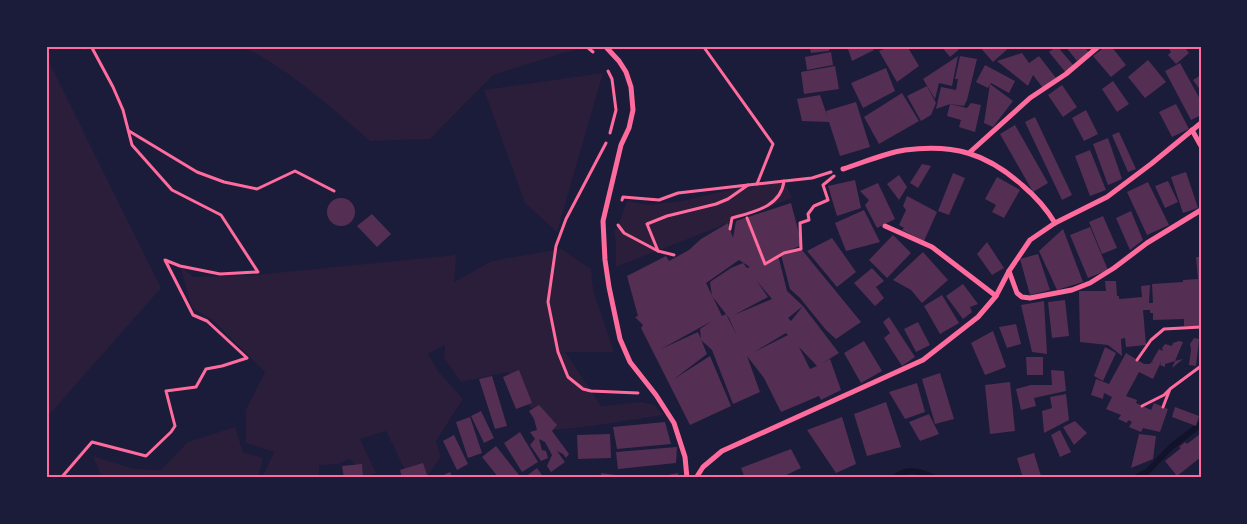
<svg xmlns="http://www.w3.org/2000/svg" width="1247" height="524" viewBox="0 0 1247 524" font-family="'DejaVu Sans',sans-serif">
  <style>
    .green { fill: #2a1e3b }
    .lines { fill: none; stroke-linecap: round; stroke-linejoin: round }
    .stream { stroke: #12122b; stroke-width: 6 }
    .building { fill: #542f53; fill-rule: evenodd }
    .path { stroke: #ff6b9d; stroke-width: 3 }
    .minor { stroke: #ff6b9d; stroke-width: 5 }
    .neatline { fill: none; stroke: #ff6b9d; stroke-width: 2 }
  </style>
  <rect width="100%" height="100%" fill="#1b1b3a"/>
  <g class="green">
    <path d="M242,46H593L563,53L493,75L430,139L370,141C330,107 290,70 242,46Z"/>
    <polygon points="46,56 161,288 46,418"/>
    <polygon points="603,73 557,232 525,203 484,90"/>
    <polygon points="784,181 792,198 616,267 616,244 614,231 618,226 627,201 648,205 682,201 746,186"/>
    <path d="M561,249L591,269L593,290L614,352H565L601,406L642,402L654,405L664,415C626,420 588,428 549,430L519,394L508,372L461,382L444,358L445,345L428,354L438,371L463,399L436,441L441,457L426,478H413L404,468L386,431L360,439L376,473L360,478L353,462L349,459L338,464L319,465V478H262L274,452L246,443V410L265,372L214,321L192,308L180,266L193,277L255,275L456,255L454,282L492,261Z"/>
    <polygon points="235,427 243,452 263,458 258,478 102,478 93,456 134,469 161,470 188,442"/>
  </g>
  <g class="lines">
    <g class="stream">
      <path d="M894,478C909,466 919,472 936,478"/>
      <polyline points="1135,478 1147,472 1171,447 1201,424"/>
    </g>
  </g>
  <g class="building">
    <polygon points="809,46 830,46 830,48 829,51 811,53"/>
    <polygon points="847,46 871,46 874,50 852,61"/>
    <polygon points="892,46 907,46 919,66 897,82 879,51"/>
    <polygon points="941,46 963,46 950,57"/>
    <polygon points="979,46 1011,46 993,62"/>
    <polygon points="1057,46 1074,66 1066,73 1049,52"/>
    <polygon points="1065,46 1084,46 1089,53 1077,61"/>
    <polygon points="1106,46 1111,46 1126,65 1111,77 1093,56"/>
    <polygon points="1167,46 1184,46 1189,53 1176,64 1168,55 1171,52"/>
    <polygon points="831,52 833,65 807,70 805,57"/>
    <polygon points="1022,53 1029,63 1039,56 1056,78 1043,88 1033,75 1028,86 997,61"/>
    <polygon points="958,56 952,86 939,83 935,99 923,79"/>
    <polygon points="960,56 977,59 967,100 964,106 950,104 936,109 941,87 956,90 958,79 955,79"/>
    <polygon points="1148,60 1166,82 1145,98 1128,77"/>
    <polygon points="1180,63 1201,101 1201,115 1191,120 1165,71"/>
    <polygon points="985,65 1015,81 1009,93 991,83 988,88 976,82"/>
    <polygon points="835,66 839,89 804,94 801,72"/>
    <polygon points="886,68 895,91 863,108 851,83"/>
    <polygon points="1201,75 1201,91 1193,80"/>
    <polygon points="1113,81 1129,104 1117,112 1102,89"/>
    <polygon points="990,84 1013,101 993,127 984,123"/>
    <polygon points="1062,85 1077,107 1063,117 1048,95"/>
    <polygon points="927,86 936,103 931,115 921,121 907,96"/>
    <polygon points="902,93 919,121 879,144 864,117"/>
    <polygon points="820,95 828,118 826,111 856,102 870,147 840,156 829,122 802,121 797,99"/>
    <polygon points="971,103 981,105 975,132 959,127 961,120 947,116 950,104 967,108"/>
    <polygon points="1176,104 1189,129 1172,137 1159,112"/>
    <polygon points="1086,110 1098,134 1084,141 1072,118"/>
    <polygon points="1035,117 1072,195 1062,200 1025,122"/>
    <polygon points="1015,125 1048,183 1033,192 1000,134"/>
    <polygon points="1119,132 1136,169 1128,172 1112,135"/>
    <polygon points="1108,138 1122,179 1108,185 1093,144"/>
    <polygon points="1090,150 1106,190 1090,196 1075,156"/>
    <polygon points="922,164 931,166 918,188 910,183"/>
    <polygon points="1186,172 1198,208 1183,213 1171,177"/>
    <polygon points="953,173 965,178 949,215 938,211"/>
    <polygon points="899,175 907,187 899,200 887,184"/>
    <polygon points="997,177 1020,190 1004,218 992,212 996,205 985,199"/>
    <polygon points="855,180 861,208 837,216 828,186"/>
    <polygon points="1168,181 1178,202 1165,208 1155,186"/>
    <polygon points="1148,182 1169,225 1147,235 1127,192"/>
    <polygon points="878,183 895,219 877,228 865,205 869,200 860,191"/>
    <polygon points="907,196 937,212 924,241 902,230 904,228 899,225 906,210 903,206"/>
    <circle cx="341" cy="212" r="14"/>
    <path d="M791,203L802,245L778,255L787,291L803,306L839,353L821,364L830,359L841,390L821,400L819,396L781,412L764,378L747,356L760,392L733,404L712,350L701,340L700,329L712,321L661,349L698,332L707,354L674,379L710,356L731,406L690,425L641,328L643,325L635,317L638,316L627,276L666,256L669,261L689,250L701,239L728,223L733,238L736,221ZM739,260L750,267L747,268L743,263L731,268L710,282L712,296L729,318L737,336L726,314L722,316L706,283ZM756,280L772,299L734,315L768,297ZM803,306L791,321L788,318ZM786,333L788,335L754,352ZM799,347L817,366L810,369Z"/>
    <polygon points="864,210 880,242 846,251 835,223"/>
    <polygon points="1131,211 1143,240 1130,250 1116,218"/>
    <polygon points="372,214 391,234 377,247 357,226"/>
    <polygon points="1103,216 1117,248 1102,254 1089,222"/>
    <polygon points="1090,227 1108,270 1088,278 1070,235"/>
    <polygon points="1063,229 1083,282 1057,290 1039,251"/>
    <polygon points="893,235 911,253 887,278 869,260"/>
    <polygon points="832,238 856,272 837,287 807,251"/>
    <polygon points="987,242 1004,268 992,275 977,254"/>
    <polygon points="802,250 861,322 836,339 826,330 800,298 790,289 781,255"/>
    <polygon points="923,252 948,280 922,303 911,290 893,280"/>
    <polygon points="1038,254 1050,290 1030,295 1020,259"/>
    <polygon points="1196,257 1201,257 1201,326 1184,326 1184,319 1153,320 1153,313 1150,313 1150,310 1143,310 1146,345 1126,347 1125,338 1121,339 1122,356 1108,345 1080,342 1079,291 1106,291 1105,281 1116,281 1117,296 1119,296 1119,299 1142,297 1141,286 1150,285 1149,303 1153,303 1152,284 1183,282 1183,280 1198,279"/>
    <polygon points="872,268 884,281 876,287 884,298 875,306 854,283"/>
    <polygon points="963,284 978,304 970,307 972,312 963,319 946,296"/>
    <polygon points="942,295 959,323 940,334 924,306"/>
    <polygon points="1065,300 1069,336 1052,338 1048,302"/>
    <polygon points="1044,301 1047,354 1032,352 1021,305"/>
    <polygon points="889,317 915,357 902,366 884,338 890,333 883,322"/>
    <polygon points="918,322 930,345 916,352 904,329"/>
    <polygon points="1016,324 1021,344 1007,348 999,327"/>
    <polygon points="993,331 1006,367 985,375 971,343"/>
    <polygon points="1194,338 1199,339 1196,366 1189,365 1191,350 1190,344"/>
    <polygon points="864,341 882,371 861,383 844,353"/>
    <polygon points="1179,341 1183,342 1175,361 1183,359 1172,368 1175,361 1165,364 1165,367 1160,365 1161,363 1161,362 1153,379 1139,372 1126,396 1137,400 1136,403 1151,410 1154,403 1168,409 1160,432 1143,428 1141,432 1129,427 1132,422 1128,420 1127,423 1118,419 1121,415 1106,409 1112,397 1104,393 1103,399 1091,395 1096,379 1109,384 1126,353 1144,364 1150,364 1151,362 1153,363 1152,361 1159,349 1163,351 1162,348 1165,344 1172,346 1173,343"/>
    <polygon points="1105,347 1116,353 1103,381 1094,376"/>
    <polygon points="1026,357 1043,357 1043,375 1027,375"/>
    <polygon points="519,370 532,403 516,409 503,377"/>
    <polygon points="1051,370 1064,371 1066,391 1034,398 1036,406 1021,410 1016,389 1031,385 1052,385"/>
    <polygon points="940,373 954,419 935,424 922,379"/>
    <polygon points="492,376 507,426 495,429 479,379"/>
    <polygon points="1010,382 1015,431 990,434 985,385"/>
    <polygon points="917,383 925,412 905,419 889,392"/>
    <polygon points="1066,394 1069,420 1044,433 1042,411 1052,408 1050,397"/>
    <polygon points="886,402 901,447 867,456 854,414"/>
    <polygon points="539,405 557,425 552,431 569,454 566,458 563,454 557,451 565,462 551,472 547,466 552,455 545,442 539,439 542,450 546,451 548,458 541,461 530,445 535,439 530,432 537,430 534,419 529,411"/>
    <polygon points="1175,407 1199,416 1196,426 1172,417"/>
    <polygon points="481,411 494,438 484,443 471,416"/>
    <polygon points="929,414 939,434 920,441 909,422"/>
    <polygon points="470,417 482,453 468,458 456,422"/>
    <polygon points="842,417 856,464 836,473 807,430"/>
    <polygon points="1075,421 1087,433 1074,445 1063,427"/>
    <polygon points="665,422 671,444 617,449 613,427"/>
    <polygon points="1060,430 1071,452 1060,457 1051,435"/>
    <polygon points="520,432 538,462 522,472 504,443"/>
    <polygon points="610,434 611,458 578,459 577,435"/>
    <polygon points="1139,434 1156,436 1153,459 1131,468"/>
    <polygon points="1200,434 1201,457 1177,476 1165,461 1181,448 1179,447 1185,442 1187,444"/>
    <polygon points="454,435 468,464 457,470 443,441"/>
    <polygon points="496,446 519,475 515,478 499,478 482,457"/>
    <polygon points="677,447 676,463 618,469 616,452"/>
    <polygon points="791,449 801,468 780,478 745,478 741,468"/>
    <polygon points="1034,453 1041,476 1033,478 1023,478 1017,458"/>
    <polygon points="423,463 428,478 402,478 400,470"/>
    <polygon points="362,464 363,478 344,478 342,466"/>
    <polygon points="537,468 544,478 524,478"/>
    <polygon points="450,472 453,478 437,478"/>
    <polygon points="601,473 623,476 623,478 602,478"/>
    <polygon points="678,473 678,478 658,478 658,477"/>
  </g>
  <g class="lines">
    <g class="path">
      <polyline points="586,46 593,52"/>
      <polyline points="703,46 773,144 757,184"/>
      <polyline points="608,71 612,79 616,110 610,133"/>
      <polyline points="129,131 197,172 224,182 257,189 295,171 334,191"/>
      <polyline points="606,143 566,219 556,246 548,302 558,352 568,377 583,389 591,391 638,393"/>
      <polyline points="622,200 623,197 659,200 678,193 748,185"/>
      <polyline points="747,218 765,264 784,253 801,249 800,223 809,220 808,214 814,206 828,200 823,185 834,176"/>
      <polyline points="618,225 624,233 658,251"/>
      <path d="M730,229L732,218C753,212 781,207 784,181"/>
      <polyline points="674,255 658,251 647,224 667,216 716,204 728,199 748,185 812,178 831,172"/>
      <polyline points="1137,360 1151,340 1164,329 1201,327"/>
      <polyline points="1142,406 1164,395 1169,390"/>
      <polyline points="1163,407 1170,389 1201,366"/>
      <polyline points="61,478 92,442 146,456 171,432 175,426 166,391 196,387 206,369 222,366 247,358 207,321 193,315 165,260 180,266 220,274 258,272 221,215 172,190 132,145 123,110 113,87 91,46"/>
    </g>
    <g class="minor">
      <polyline points="605,46 619,61 626,72 631,87 633,110 629,128 621,145 603,221 605,260 609,287 620,339 630,362 656,395 674,423 685,457 687,478"/>
      <polyline points="1192,130 1201,146"/>
      <polyline points="969,153 1030,98 1066,74 1099,46"/>
      <path d="M843,169C862,163 885,153 905,150C954,144 986,153 1022,185C1035,196 1046,208 1055,223"/>
      <polyline points="885,226 932,247 996,296"/>
      <polyline points="1009,271 1017,293 1022,297 1030,298 1072,290 1090,283 1114,268 1147,243 1201,210"/>
      <polyline points="696,478 703,467 722,451 923,360 978,317 996,296 1009,271 1030,240 1055,223 1107,197 1151,164 1201,123"/>
    </g>
  </g>
  <rect width="1247" height="524" fill="none" stroke="#1b1b3a" stroke-width="95"/>
  <rect x="48" y="48" width="1152" height="428" class="neatline"/>
</svg>
